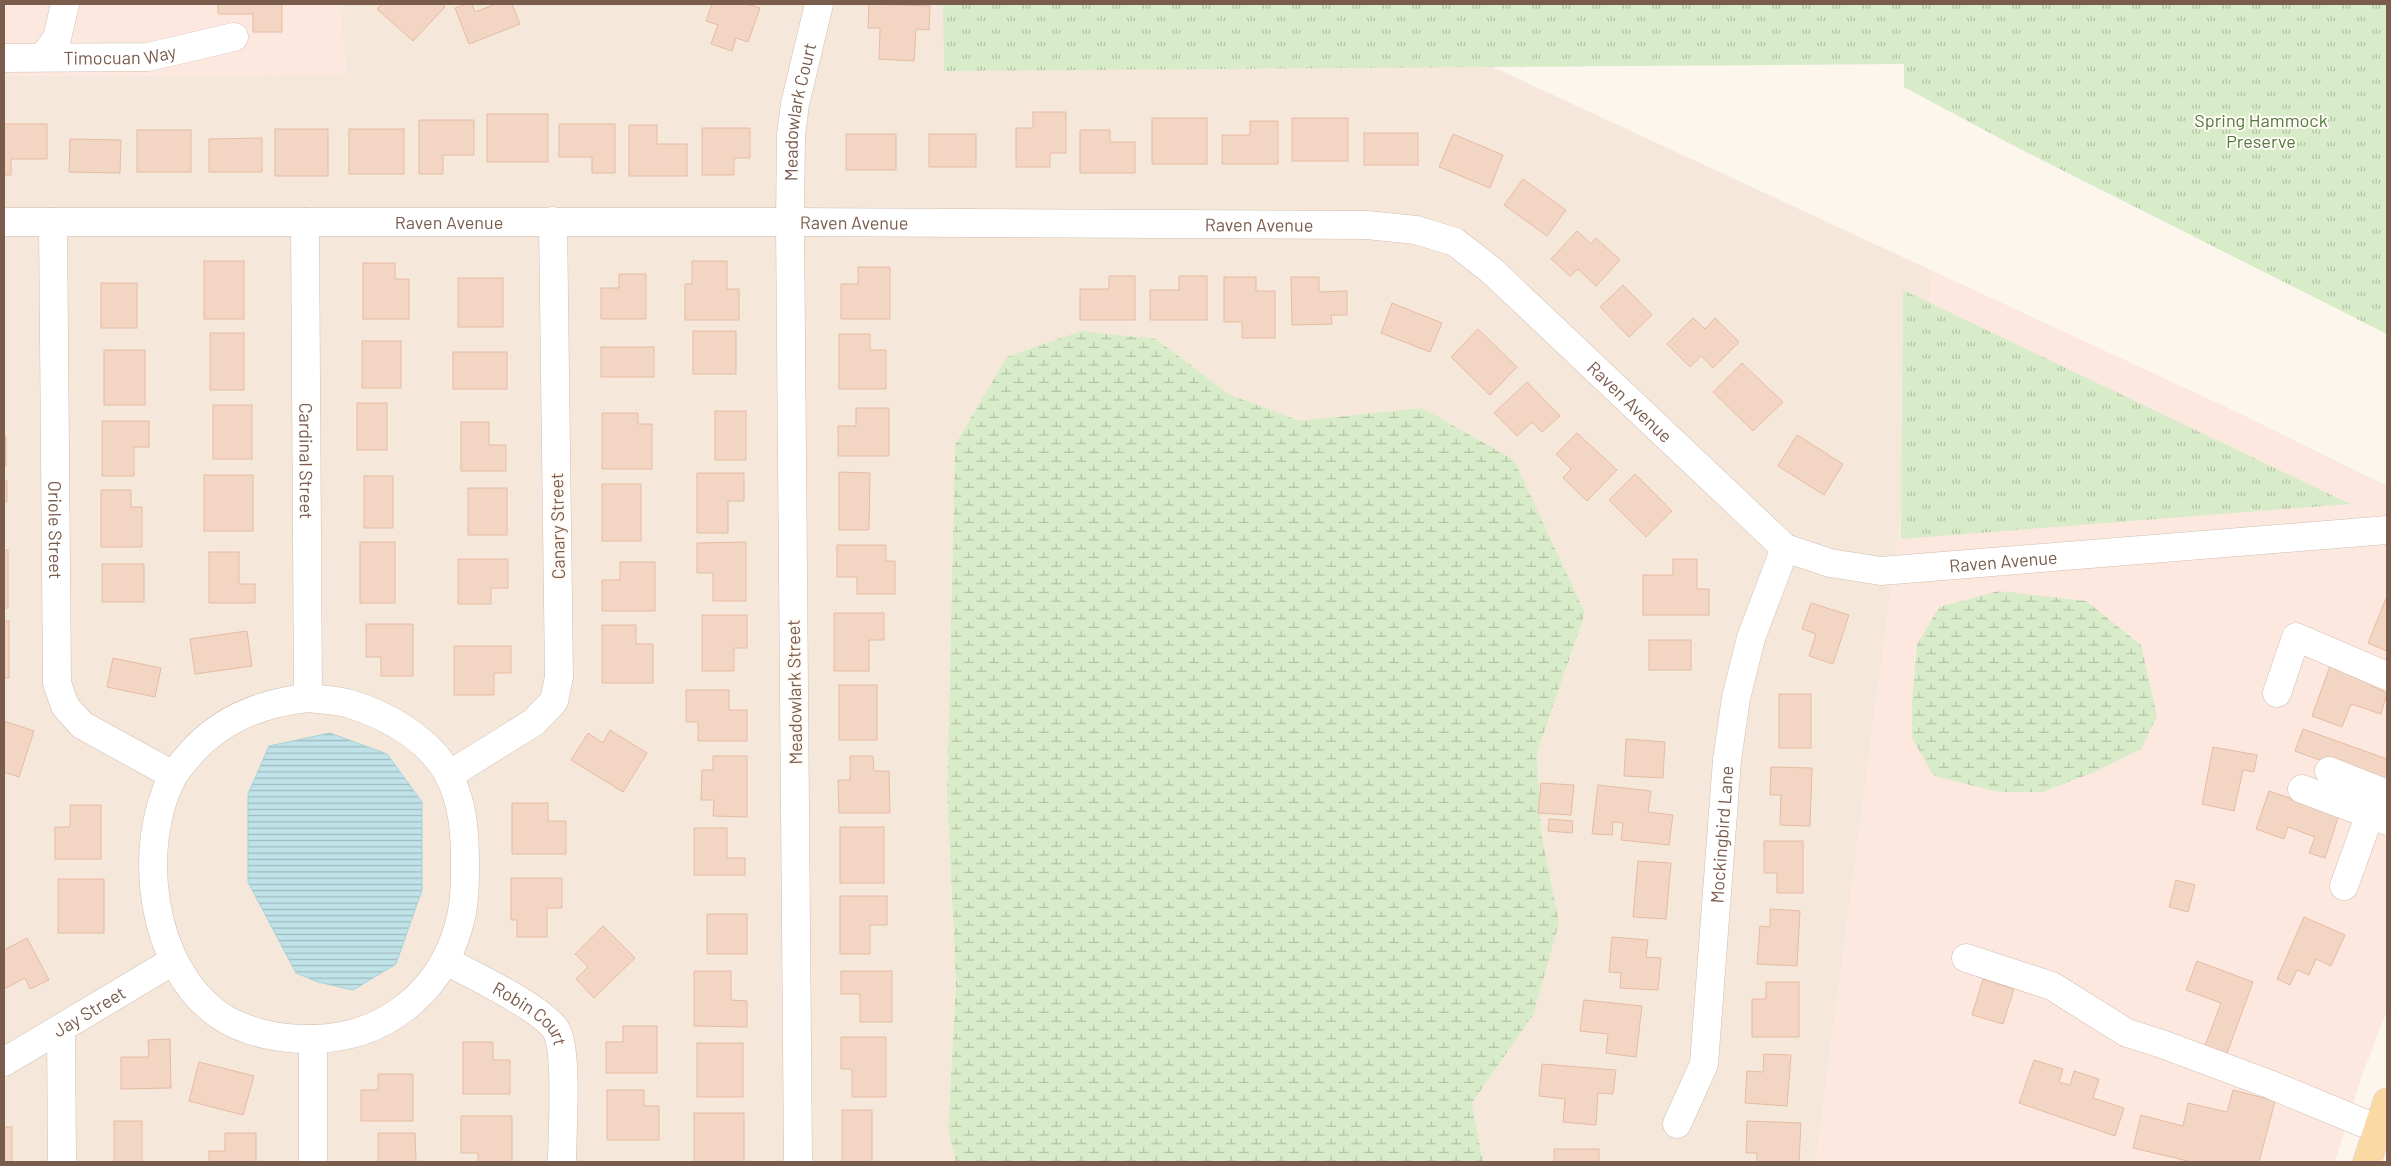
<svg xmlns="http://www.w3.org/2000/svg" width="2391" height="1166" viewBox="0 0 2391 1166" font-family="Barlow,sans-serif">
  <style>
    .residential { fill: #f5e8da }
    .commercial { fill: #fde8e0; fill-rule: evenodd }
    .wetland { fill: url(#wetland-marsh) }
    .park { fill: url(#park-tufts) }
    .water { fill: url(#water-rules); stroke: #a5d3da }
    .building { fill: #f3d5c3; stroke: #e6bba3 }
    .lines { fill: none; stroke-linecap: round; stroke-linejoin: round }
    .minor-casing { stroke: #d1beb0; stroke-width: 29 }
    .major-casing { stroke: #dad1cd; stroke-width: 29 }
    .minor { stroke: #fff; stroke-width: 28 }
    .major { stroke: #fbd9a5; stroke-width: 28 }
    .labels { text-anchor: middle; dominant-baseline: central; stroke-width: 4; stroke-linejoin: round; paint-order: stroke }
    .street-label { font-size: 18px; fill: #7a5c4d; stroke: #fffaf3 }
    .park-label { font-size: 18px; fill: #537a41; stroke: #fffaf3 }
  </style>
  <defs>
    <pattern id="wetland-marsh" width="20" height="14" patternUnits="userSpaceOnUse" patternTransform="scale(1.25)"><rect width="20" height="14" fill="#d8ecc9"/><path d="M1 5h8M5 5V1M11 12h8M15 12V8" fill="none" stroke="#b4c2a5"/></pattern>
    <pattern id="park-tufts" width="24" height="20" patternUnits="userSpaceOnUse" patternTransform="scale(1.25)"><rect width="24" height="20" fill="#d8ecc9"/><path d="M3 7l-1-3M5 7V3M7 7l1-3M15 17l-1-3M17 17v-4M19 17l1-3" fill="none" stroke="#b4c2a5"/></pattern>
    <pattern id="water-rules" width="6" height="5" patternUnits="userSpaceOnUse" patternTransform="scale(1.25)"><rect width="6" height="5" fill="#bfe3e8"/><path d="M0 2.5h6" fill="none" stroke="#a0bbbe"/></pattern>
  </defs>
  <rect width="100%" height="100%" fill="#fdf6ec"/>
  <polygon class="residential" points="339,4 1357,4 1933,271 1816,1162 1483,1162 1472,1103 1533,1015 1541,832 1537,753 1585,613 1422,408 1300,422 1230,395 1156,339 955,445 947,794 956,982 948,1130 956,1162 4,1162 4,76 346,75"/>
  <g class="commercial">
    <polygon points="4,4 339,4 347,75 4,76"/>
    <path d="M1933,271L2239,413L2387,486V1010L2362,1076L2335,1162H1816ZM1917,645L2141,749L2097,771L2043,792L1912,738V700Z"/>
  </g>
  <g class="wetland">
    <polygon points="1081,331 1156,339 1230,395 1300,421 1422,408 1514,460 1585,613 1537,753 1541,832 1559,923 1533,1015 1472,1103 1483,1162 956,1162 948,1130 956,982 947,794 955,445 1007,357"/>
    <polygon points="1999,591 2086,601 2141,645 2157,716 2141,749 2097,771 2043,792 1999,792 1934,776 1912,738 1912,700 1917,645 1939,607"/>
  </g>
  <g class="park">
    <polygon points="943,4 2387,4 2387,334 2018,148 1904,87 1904,64 944,71"/>
    <polygon points="1903,290 2350,504 1901,539"/>
  </g>
  <polygon class="water" points="330,733 387,754 422,802 422,890 396,964 353,990 318,982 296,973 248,882 248,794 269,746"/>
  <g class="building">
    <polygon points="218,4 282,4 282,32 253,32 253,14 218,14"/>
    <polygon points="382,4 442,4 445,7 413,41 377,9"/>
    <polygon points="466,4 472,4 475,12 496,4 512,4 520,24 469,44 455,8"/>
    <polygon points="712,4 747,4 760,8 748,42 736,38 732,51 711,44 718,25 706,21"/>
    <polygon points="869,4 930,6 929,30 916,29 914,61 879,59 880,28 868,28"/>
    <polygon points="1033,112 1066,112 1066,153 1050,153 1050,167 1016,167 1016,128 1033,128"/>
    <rect x="487" y="114" width="61" height="48"/>
    <rect x="1152" y="118" width="55" height="46"/>
    <rect x="1292" y="118" width="56" height="43"/>
    <polygon points="419,120 474,120 474,155 443,155 443,174 419,174"/>
    <polygon points="1250,121 1278,121 1278,164 1222,164 1222,135 1250,135"/>
    <polygon points="4,124 47,124 47,159 11,159 11,175 4,175"/>
    <polygon points="559,124 615,124 615,173 592,173 592,157 559,157"/>
    <polygon points="629,125 657,125 657,144 687,144 687,176 629,176"/>
    <polygon points="702,128 750,128 750,158 734,158 734,175 702,175"/>
    <rect x="275" y="129" width="53" height="47"/>
    <rect x="349" y="129" width="55" height="45"/>
    <rect x="137" y="130" width="54" height="42"/>
    <polygon points="1080,130 1110,130 1110,142 1135,142 1135,173 1080,173"/>
    <rect x="1364" y="133" width="54" height="32"/>
    <rect x="846" y="134" width="50" height="36"/>
    <rect x="929" y="134" width="47" height="33"/>
    <polygon points="1453,134 1503,155 1490,188 1439,167"/>
    <polygon points="262,138 262,172 209,172 209,139"/>
    <polygon points="70,139 121,140 120,173 69,172"/>
    <polygon points="1523,179 1566,210 1547,236 1504,205"/>
    <polygon points="1577,231 1591,244 1596,238 1620,260 1596,286 1578,269 1570,276 1551,259"/>
    <rect x="204" y="261" width="40" height="58"/>
    <polygon points="692,261 727,261 727,289 739,289 739,320 685,320 685,284 692,284"/>
    <polygon points="363,263 395,263 395,279 409,279 409,319 363,319"/>
    <polygon points="858,267 890,267 890,319 841,319 841,284 858,284"/>
    <polygon points="619,274 646,274 646,319 601,319 601,288 619,288"/>
    <polygon points="1109,276 1135,276 1135,320 1080,320 1080,289 1109,289"/>
    <polygon points="1179,276 1207,276 1207,320 1150,320 1150,290 1179,290"/>
    <polygon points="1224,277 1256,277 1256,291 1275,291 1275,338 1242,338 1242,322 1224,322"/>
    <polygon points="1291,277 1319,277 1319,292 1347,291 1347,315 1331,315 1332,324 1292,325"/>
    <rect x="458" y="278" width="45" height="49"/>
    <rect x="101" y="283" width="36" height="45"/>
    <polygon points="1623,285 1652,315 1629,337 1600,307"/>
    <polygon points="1392,303 1442,323 1430,352 1381,333"/>
    <polygon points="1693,318 1705,329 1715,318 1739,342 1713,368 1701,356 1690,367 1667,344"/>
    <polygon points="1478,329 1517,367 1490,395 1451,357"/>
    <rect x="693" y="331" width="43" height="43"/>
    <rect x="210" y="333" width="34" height="57"/>
    <polygon points="839,334 870,334 870,350 886,350 886,389 839,389"/>
    <rect x="362" y="341" width="39" height="47"/>
    <rect x="601" y="347" width="53" height="30"/>
    <rect x="104" y="350" width="41" height="55"/>
    <rect x="453" y="352" width="54" height="37"/>
    <polygon points="1742,363 1783,402 1753,431 1713,392"/>
    <polygon points="1527,382 1560,416 1542,432 1532,422 1517,436 1494,413"/>
    <rect x="357" y="403" width="30" height="47"/>
    <rect x="213" y="405" width="39" height="54"/>
    <polygon points="856,408 889,408 889,456 838,456 838,426 856,426"/>
    <rect x="715" y="411" width="31" height="49"/>
    <polygon points="602,413 638,413 638,424 652,424 652,469 602,469"/>
    <polygon points="102,421 149,421 149,447 134,447 134,476 102,476"/>
    <polygon points="461,422 489,422 489,445 506,445 506,471 461,471"/>
    <polygon points="1577,433 1617,470 1587,501 1563,478 1571,469 1556,454"/>
    <polygon points="1797,435 1843,464 1824,495 1778,466"/>
    <rect x="4" y="436" width="2" height="30"/>
    <polygon points="839,472 870,473 869,530 839,530"/>
    <polygon points="697,473 744,473 744,501 728,501 728,533 697,533"/>
    <polygon points="1635,474 1672,511 1646,537 1609,500"/>
    <rect x="204" y="475" width="49" height="56"/>
    <rect x="364" y="476" width="29" height="52"/>
    <rect x="4" y="481" width="3" height="21"/>
    <rect x="602" y="484" width="39" height="57"/>
    <rect x="468" y="488" width="39" height="47"/>
    <polygon points="101,490 131,490 131,507 142,507 142,547 101,547"/>
    <rect x="360" y="542" width="35" height="61"/>
    <polygon points="746,542 746,601 713,601 713,573 697,573 697,543"/>
    <polygon points="837,545 886,545 886,561 895,561 895,594 857,594 857,577 837,577"/>
    <rect x="4" y="550" width="4" height="58"/>
    <polygon points="209,552 239,552 239,584 255,584 255,603 209,603"/>
    <polygon points="458,559 508,559 508,588 491,588 491,604 458,604"/>
    <polygon points="1673,559 1697,559 1697,589 1709,589 1709,615 1643,615 1643,575 1673,575"/>
    <polygon points="620,562 655,562 655,611 602,611 602,580 620,580"/>
    <rect x="102" y="564" width="42" height="38"/>
    <polygon points="2387,596 2387,651 2368,643"/>
    <polygon points="1811,603 1849,615 1833,664 1809,656 1816,634 1802,629"/>
    <polygon points="834,613 884,613 884,640 869,640 869,671 834,671"/>
    <polygon points="702,615 747,615 747,648 734,648 734,671 702,671"/>
    <rect x="4" y="621" width="5" height="57"/>
    <polygon points="366,624 413,624 413,676 381,676 381,657 366,657"/>
    <polygon points="602,625 636,625 636,644 653,644 653,683 602,683"/>
    <polygon points="247,631 252,666 195,674 190,639"/>
    <rect x="1649" y="640" width="42" height="30"/>
    <polygon points="454,646 511,646 511,673 494,673 494,695 454,695"/>
    <polygon points="113,658 161,668 155,697 107,687"/>
    <polygon points="2330,666 2372,681 2371,686 2387,693 2381,714 2351,704 2342,727 2312,716"/>
    <rect x="839" y="685" width="38" height="55"/>
    <polygon points="686,690 729,690 729,710 747,710 747,741 698,741 698,722 686,722"/>
    <rect x="1779" y="694" width="32" height="54"/>
    <polygon points="4,721 34,731 19,777 4,772"/>
    <polygon points="2303,729 2387,759 2387,785 2295,751"/>
    <polygon points="610,730 647,753 623,792 571,760 588,733 603,743"/>
    <polygon points="1626,739 1665,742 1663,778 1624,776"/>
    <polygon points="2213,747 2257,755 2254,772 2243,770 2234,811 2202,804"/>
    <polygon points="713,756 747,756 747,817 713,816 714,800 701,800 702,770 713,770"/>
    <polygon points="850,756 873,756 874,771 889,771 890,813 839,813 838,780 850,780"/>
    <polygon points="1771,767 1812,768 1810,826 1780,825 1781,795 1770,795"/>
    <polygon points="1541,783 1574,785 1571,815 1538,813"/>
    <polygon points="1598,785 1651,791 1648,812 1673,815 1669,845 1621,840 1623,823 1613,822 1612,835 1592,834"/>
    <polygon points="2269,791 2339,815 2325,858 2309,853 2315,837 2288,827 2284,839 2256,829"/>
    <polygon points="512,803 548,803 548,821 566,821 566,854 512,854"/>
    <polygon points="70,805 101,805 101,859 55,859 55,827 70,827"/>
    <polygon points="1549,819 1573,821 1572,833 1548,831"/>
    <rect x="840" y="827" width="44" height="56"/>
    <polygon points="694,828 727,828 727,858 745,858 745,875 694,875"/>
    <polygon points="1764,841 1803,841 1803,893 1777,893 1777,873 1764,873"/>
    <polygon points="1638,861 1671,863 1666,919 1633,917"/>
    <polygon points="511,878 562,878 562,908 547,908 547,937 517,937 517,920 511,920"/>
    <rect x="58" y="879" width="46" height="54"/>
    <polygon points="2176,880 2195,885 2188,912 2169,907"/>
    <polygon points="840,896 887,896 887,925 870,925 870,954 840,954"/>
    <polygon points="1770,909 1800,911 1797,966 1757,964 1760,926 1770,927"/>
    <rect x="707" y="914" width="40" height="40"/>
    <polygon points="2304,917 2345,935 2331,966 2316,959 2309,975 2297,970 2290,985 2277,979"/>
    <polygon points="603,926 635,958 594,998 576,979 588,967 575,954"/>
    <polygon points="1612,937 1648,940 1646,957 1661,958 1658,990 1620,988 1621,973 1609,972"/>
    <polygon points="27,938 49,980 30,989 25,978 4,989 4,950"/>
    <polygon points="2197,961 2253,982 2225,1059 2203,1051 2221,1003 2186,990"/>
    <polygon points="694,971 731,971 731,1000 747,1001 747,1027 694,1026"/>
    <polygon points="841,971 892,971 892,1022 860,1022 860,994 841,994"/>
    <polygon points="1983,979 2014,989 2003,1024 1972,1015"/>
    <polygon points="1766,982 1799,982 1799,1037 1752,1037 1752,999 1766,999"/>
    <polygon points="1584,1000 1642,1006 1636,1057 1606,1053 1608,1034 1580,1031"/>
    <polygon points="623,1026 657,1026 657,1073 606,1073 606,1042 623,1042"/>
    <polygon points="841,1037 886,1037 886,1097 852,1097 852,1069 841,1069"/>
    <polygon points="170,1039 171,1088 121,1089 121,1057 149,1057 148,1040"/>
    <polygon points="463,1042 493,1042 493,1060 510,1060 510,1094 463,1094"/>
    <rect x="697" y="1043" width="46" height="54"/>
    <polygon points="1764,1054 1791,1055 1787,1106 1745,1103 1747,1071 1763,1072"/>
    <polygon points="2034,1060 2063,1069 2059,1082 2070,1085 2074,1071 2099,1079 2093,1098 2124,1108 2115,1136 2019,1103"/>
    <polygon points="199,1062 254,1076 243,1115 189,1101"/>
    <polygon points="1542,1064 1616,1070 1613,1094 1598,1093 1596,1125 1563,1122 1565,1099 1539,1096"/>
    <polygon points="378,1074 413,1074 413,1121 361,1121 361,1090 378,1090"/>
    <polygon points="607,1090 644,1090 644,1106 659,1106 659,1140 607,1140"/>
    <polygon points="2233,1090 2275,1101 2259,1162 2192,1162 2133,1148 2141,1115 2183,1126 2188,1103 2227,1112"/>
    <rect x="842" y="1110" width="30" height="52"/>
    <rect x="694" y="1113" width="50" height="49"/>
    <polygon points="461,1116 512,1116 512,1162 478,1162 478,1153 461,1153"/>
    <rect x="114" y="1121" width="28" height="41"/>
    <polygon points="1747,1121 1801,1123 1799,1162 1757,1162 1757,1153 1746,1153"/>
    <rect x="4" y="1127" width="8" height="35"/>
    <polygon points="225,1133 256,1133 256,1162 209,1162 209,1151 225,1151"/>
    <polygon points="378,1133 415,1133 416,1162 378,1162"/>
    <rect x="1554" y="1149" width="45" height="13"/>
  </g>
  <g class="lines">
    <g class="minor-casing">
      <g id="minor">
        <polyline points="43,57 57,38 65,4"/>
        <path id="s1" d="M4,58L148,57L234,37"/>
        <path id="s2" d="M4,222H790L1367,225L1416,230L1455,242L1491,270L1785,548L1830,563L1881,571L2387,530"/>
        <path id="s3" d="M53,222L57,683L65,706L82,725L173,775"/>
        <path id="s4" d="M305,222L308,698"/>
        <polyline points="2277,693 2296,637 2387,676"/>
        <path d="M308,698C322,700 337,700 350,704C387,715 431,740 449,776C463,803 465,833 465,863C465,883 465,904 459,925C440,994 384,1037 314,1039C283,1040 245,1033 219,1015C150,967 136,846 173,776C176,770 182,764 186,759C217,720 260,703 308,698Z"/>
        <polyline points="2329,771 2387,794"/>
        <polyline points="449,775 534,722 554,701 559,677 553,221"/>
        <polyline points="2302,789 2387,821"/>
        <polyline points="2344,886 2370,814"/>
        <polyline points="1966,958 2052,986 2127,1033 2162,1044 2269,1084 2378,1129"/>
        <path id="s5" d="M445,960C469,974 546,1009 557,1032C568,1054 562,1134 562,1162"/>
        <polyline points="61,1030 62,1162"/>
        <path id="s6" d="M4,1062L173,961"/>
        <path id="s7" d="M1677,1124L1704,1064L1727,760L1736,698L1751,638L1785,548"/>
        <polyline points="313,1162 313,1039"/>
        <path id="s8" d="M798,1162L790,222L791,135L795,104L819,4"/>
      </g>
    </g>
    <g class="major-casing">
      <polyline id="major" points="2367,1162 2387,1102"/>
    </g>
    <use href="#minor" class="minor"/>
    <use href="#major" class="major"/>
  </g>
  <g class="labels">
    <g class="street-label">
      <text stroke="none"><textPath href="#s1" startOffset="116">Timocuan Way</textPath></text>
      <text stroke="none"><textPath href="#s8" startOffset="1051">Meadowlark Court</textPath></text>
      <text stroke="none"><textPath href="#s2" startOffset="445">Raven Avenue</textPath></text>
      <text stroke="none"><textPath href="#s2" startOffset="850">Raven Avenue</textPath></text>
      <text stroke="none"><textPath href="#s2" startOffset="1255">Raven Avenue</textPath></text>
      <text stroke="none"><textPath href="#s2" startOffset="1690">Raven Avenue</textPath></text>
      <text stroke="none"><textPath href="#s4" startOffset="239">Cardinal Street</textPath></text>
      <text transform="translate(557 526) rotate(-91)">Canary Street</text>
      <text stroke="none"><textPath href="#s3" startOffset="308">Oriole Street</textPath></text>
      <text stroke="none"><textPath href="#s2" startOffset="2125">Raven Avenue</textPath></text>
      <text transform="translate(794 692) rotate(-91)">Meadowlark Street</text>
      <text stroke="none"><textPath href="#s7" startOffset="296">Mockingbird Lane</textPath></text>
      <text stroke="none"><textPath href="#s6" startOffset="99">Jay Street</textPath></text>
      <text stroke="none"><textPath href="#s5" startOffset="102">Robin Court</textPath></text>
    </g>
    <g class="park-label">
      <text x="2261" y="120">Spring Hammock<tspan x="2261" dy="21">Preserve</tspan></text>
    </g>
  </g>
  <rect width="2391" height="1166" fill="none" stroke="#7a5c4d" stroke-width="10"/>
</svg>
